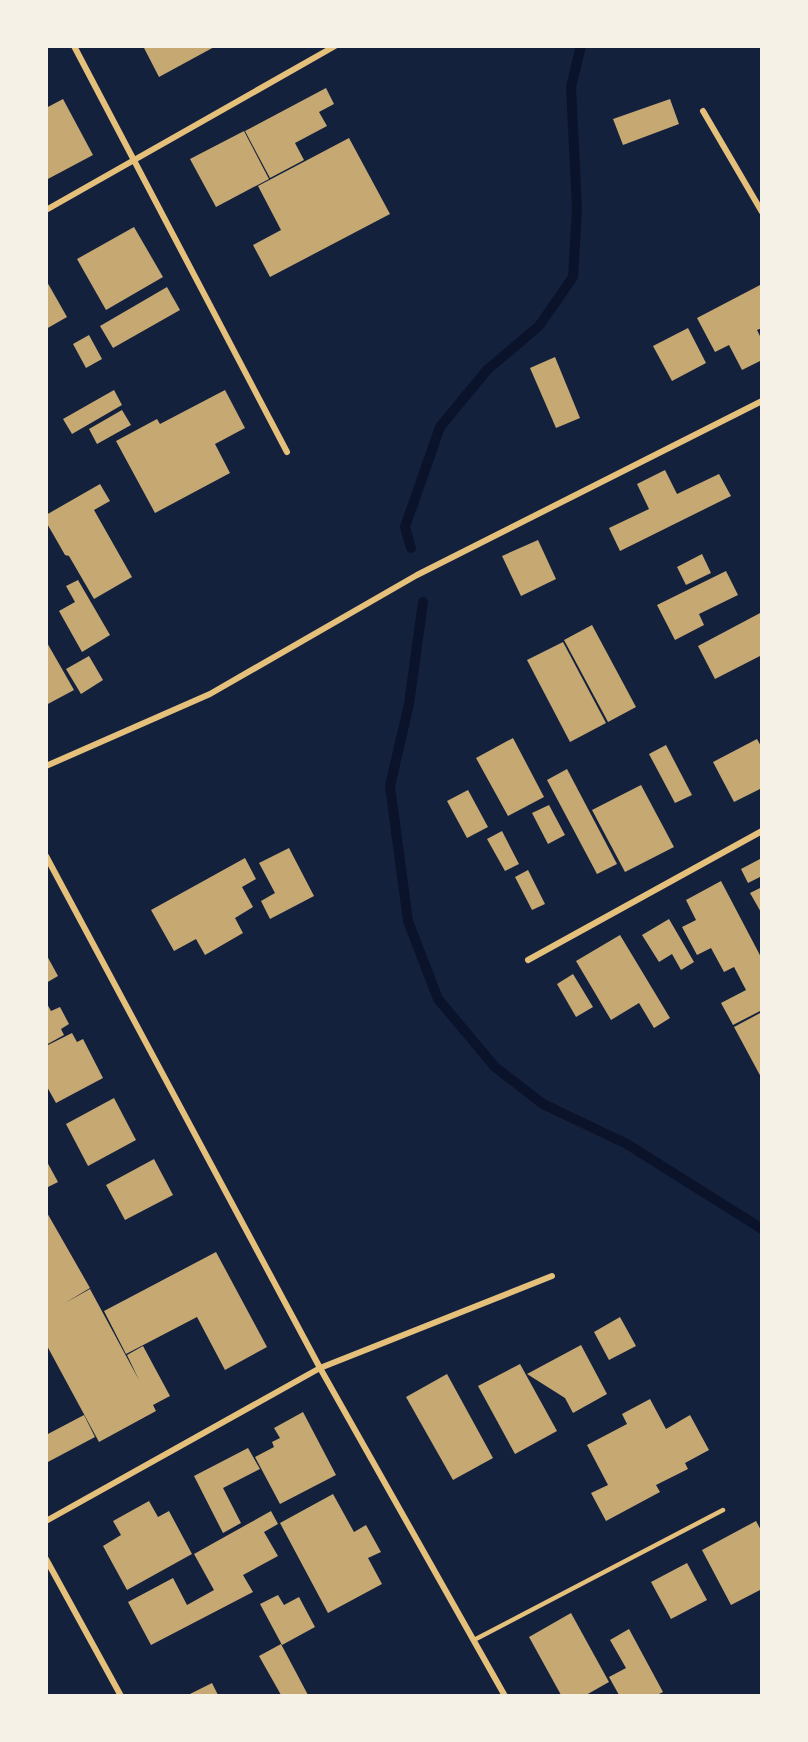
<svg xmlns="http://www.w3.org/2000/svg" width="808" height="1742" viewBox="0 0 808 1742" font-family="'Noto Serif',serif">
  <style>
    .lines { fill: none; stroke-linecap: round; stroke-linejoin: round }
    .stream { stroke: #0b132b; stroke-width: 10 }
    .building { fill: #c6a872 }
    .service { stroke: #e5c07b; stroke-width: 4.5 }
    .minor { stroke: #e5c07b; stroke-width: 6 }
  </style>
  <rect width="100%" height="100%" fill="#14213d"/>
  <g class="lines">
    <g class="stream">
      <polyline points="411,548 405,527 440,427 487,370 539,326 573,277 577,209 571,87 581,46"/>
      <polyline points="423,602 409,704 390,786 408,921 438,999 495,1067 543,1104 627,1144 762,1229"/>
    </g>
  </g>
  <g class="building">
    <polygon points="143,46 216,46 159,77"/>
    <polygon points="326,88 334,104 319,112 327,126 295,143 304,160 270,178 245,131"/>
    <polygon points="63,99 93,155 46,180 46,108"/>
    <polygon points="670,99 679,124 623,145 613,119"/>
    <polygon points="244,131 269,179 216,207 190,159"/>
    <polygon points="349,138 390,214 270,277 253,245 281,230 258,186"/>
    <polygon points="134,227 163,277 106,310 77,259"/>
    <polygon points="46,280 67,317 46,329"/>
    <polygon points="762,284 762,328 757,330 762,340 762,360 742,370 729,345 715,352 697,318"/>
    <polygon points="167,287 180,310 113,348 100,326"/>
    <polygon points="688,328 706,363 672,381 653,346"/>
    <polygon points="89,335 102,359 86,368 73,344"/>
    <polygon points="555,357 580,418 556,428 530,368"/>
    <polygon points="114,390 122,405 72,434 63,419"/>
    <polygon points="225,390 245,428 215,444 230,473 155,513 116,441 157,419 160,424"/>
    <polygon points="122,410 131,425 97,444 89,429"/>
    <polygon points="665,470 677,494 719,474 731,496 620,551 609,528 649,509 637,484"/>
    <polygon points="100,484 110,501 94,510 132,577 94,599 69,556 65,555 53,534 46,522 46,515"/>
    <polygon points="538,540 556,579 521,596 502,556"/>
    <polygon points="702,554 711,573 686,585 677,567"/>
    <polygon points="726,571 738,595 699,614 704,625 675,640 657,605"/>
    <polygon points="78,580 110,635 82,652 59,611 75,602 66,586"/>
    <polygon points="762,612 762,655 715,679 698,646"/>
    <polygon points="592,625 636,707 608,722 564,640"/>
    <polygon points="46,641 74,690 46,705"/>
    <polygon points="563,642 606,723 570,742 527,660"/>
    <polygon points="89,656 103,680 81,694 66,669"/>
    <polygon points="513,738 544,797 508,816 476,758"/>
    <polygon points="757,739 762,748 762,788 734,802 713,762"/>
    <polygon points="666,745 692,795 675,803 649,754"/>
    <polygon points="567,769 617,864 597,874 547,780"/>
    <polygon points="641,785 674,847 625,872 592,810"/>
    <polygon points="468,790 488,827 467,838 447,801"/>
    <polygon points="549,805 565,835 548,844 532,813"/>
    <polygon points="502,831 519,864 505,871 487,839"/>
    <polygon points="289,848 314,896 270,919 261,901 275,893 259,863"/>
    <polygon points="245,858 256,879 242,887 253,907 235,918 243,933 205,955 196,939 174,951 151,910"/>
    <polygon points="760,859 762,876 748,883 741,869"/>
    <polygon points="528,870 545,904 532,910 515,877"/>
    <polygon points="721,881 762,959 762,1010 733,1025 721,1003 746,990 734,967 724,972 711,948 697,955 682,927 696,920 686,900"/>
    <polygon points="762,887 762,914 750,893"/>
    <polygon points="669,919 694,962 681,970 672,954 659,962 642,935"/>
    <polygon points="620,935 670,1018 654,1028 639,1003 611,1020 576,961"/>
    <polygon points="46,954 58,976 46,983"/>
    <polygon points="573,974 593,1007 576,1017 557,984"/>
    <polygon points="46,1002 51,1011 60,1007 69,1024 61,1029 64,1035 46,1045"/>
    <polygon points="762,1012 762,1079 734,1027"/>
    <polygon points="72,1033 77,1042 83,1039 103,1078 56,1103 46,1085 46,1046"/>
    <polygon points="114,1098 136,1140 88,1166 66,1124"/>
    <polygon points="154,1159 173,1195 125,1220 106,1185"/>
    <polygon points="46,1160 58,1182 46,1188"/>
    <polygon points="46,1211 90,1288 65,1303 90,1289 139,1380 127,1355 143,1346 170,1396 153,1405 156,1411 99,1442 46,1344"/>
    <polygon points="216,1252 267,1347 225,1370 197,1317 126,1354 104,1311"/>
    <polygon points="620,1317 636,1346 609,1360 594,1332"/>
    <polygon points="581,1345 607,1394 573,1413 565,1398 527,1374"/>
    <polygon points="520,1364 557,1431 515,1454 478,1386"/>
    <polygon points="447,1374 493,1458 453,1480 406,1397"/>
    <polygon points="650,1399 666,1429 690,1415 709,1450 685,1463 688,1469 656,1485 660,1492 606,1521 591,1493 608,1485 587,1445 627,1424 622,1414"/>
    <polygon points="303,1412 336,1475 280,1504 255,1457 274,1447 272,1442 280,1438 274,1428"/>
    <polygon points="84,1415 95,1437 46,1463 46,1435"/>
    <polygon points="248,1448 260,1469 223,1488 241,1523 223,1533 194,1476"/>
    <polygon points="333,1494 354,1532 366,1525 381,1552 368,1558 382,1584 328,1613 280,1523"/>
    <polygon points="149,1501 158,1517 169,1511 192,1554 127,1590 103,1546 121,1535 113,1521"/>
    <polygon points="271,1511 278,1524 264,1532 278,1556 243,1575 253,1592 151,1645 128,1602 173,1578 187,1605 214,1590 194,1554"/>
    <polygon points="756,1521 762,1532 762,1589 731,1605 702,1550"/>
    <polygon points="687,1563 707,1600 671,1619 651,1582"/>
    <polygon points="278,1595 284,1605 299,1597 315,1627 282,1645 260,1604"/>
    <polygon points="571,1613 609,1682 586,1695 561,1695 529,1637"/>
    <polygon points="629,1629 663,1692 657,1695 619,1695 609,1677 626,1668 610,1640"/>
    <polygon points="281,1644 308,1695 281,1695 259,1656"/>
    <polygon points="212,1683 218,1695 188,1695"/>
  </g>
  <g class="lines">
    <polyline class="service" points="474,1640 723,1510"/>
    <g class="minor">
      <polyline points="74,46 287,452"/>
      <polyline points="703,111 762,212"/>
      <polyline points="46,210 335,46"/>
      <polyline points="46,766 210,694 417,575 762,401"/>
      <polyline points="46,856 320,1368 505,1696"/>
      <polyline points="528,960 762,831"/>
      <polyline points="46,1521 320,1368 552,1276"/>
      <polyline points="46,1559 121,1696"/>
    </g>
  </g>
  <rect width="808" height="1742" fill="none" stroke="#f6f1e7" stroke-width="96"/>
</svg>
